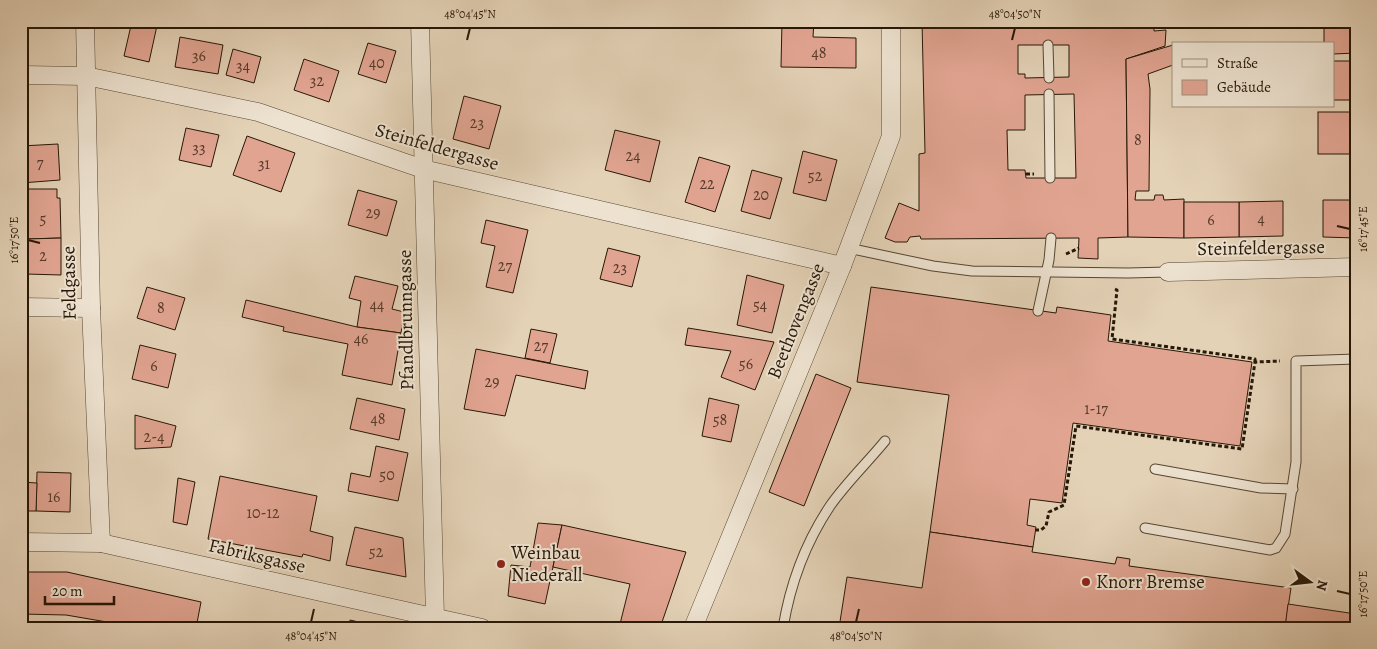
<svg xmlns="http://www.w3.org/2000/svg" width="1377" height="649" viewBox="0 0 1377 649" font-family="Alegreya,serif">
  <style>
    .building { fill: #e1a491; stroke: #271706; fill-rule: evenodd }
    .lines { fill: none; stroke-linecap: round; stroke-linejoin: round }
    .service-casing { stroke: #564632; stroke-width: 11 }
    .minor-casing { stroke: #564632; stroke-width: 19 }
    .path { stroke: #271706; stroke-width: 3; stroke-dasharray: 4 2.5; stroke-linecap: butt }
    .service { stroke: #ede2d0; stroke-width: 9 }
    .minor { stroke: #ede2d0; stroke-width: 18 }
    .ticks { fill: none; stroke: #271706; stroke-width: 2 }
    .poi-dot { fill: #8f2418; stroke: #ede2d0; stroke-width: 2 }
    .labels { text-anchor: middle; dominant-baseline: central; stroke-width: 4; stroke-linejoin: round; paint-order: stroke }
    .number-label { font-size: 16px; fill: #563a29 }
    .street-label { font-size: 19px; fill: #271706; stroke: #ede2d0 }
    .poi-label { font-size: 19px; fill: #271706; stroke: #ede2d0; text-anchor: start }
    .neatline { fill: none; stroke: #271706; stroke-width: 2 }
    .ticks-label { font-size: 12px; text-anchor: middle; fill: #271706 }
  </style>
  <rect width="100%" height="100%" fill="#e4d2b7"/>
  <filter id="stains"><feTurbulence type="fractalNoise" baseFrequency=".004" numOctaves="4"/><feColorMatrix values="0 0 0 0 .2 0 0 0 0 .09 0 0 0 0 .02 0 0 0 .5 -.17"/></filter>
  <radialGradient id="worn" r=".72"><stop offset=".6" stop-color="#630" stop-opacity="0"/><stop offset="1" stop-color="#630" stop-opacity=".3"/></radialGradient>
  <g class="building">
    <polygon points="132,21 158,21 149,62 124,56"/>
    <polygon points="782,21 814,21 813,37 856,38 856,68 781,67"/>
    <path d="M922,21H1154V31L1166,30L1165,46L1126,59L1128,237L1098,238V259L1078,258L1079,238L921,239L920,236L910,237L907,242H895L885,238L899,203L919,211V154L925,153ZM1018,45H1069V77L1025,78V74H1018ZM1074,94L1076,178H1026L1025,170H1008L1007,130H1025V95Z"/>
    <polygon points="1324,21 1356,21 1356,53 1333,54 1333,44 1324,44"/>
    <polygon points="180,37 223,45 218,74 175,67"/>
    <polygon points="368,43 396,51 386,83 358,74"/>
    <polygon points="1173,45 1173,65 1148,74 1150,89 1149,191 1136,191 1135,200 1154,200 1155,195 1163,195 1164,200 1184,199 1184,238 1128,237 1126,59"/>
    <polygon points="233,49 261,57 254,83 226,75"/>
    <polygon points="304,59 339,71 329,102 294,90"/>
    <rect x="1333" y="61" width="23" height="39"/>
    <polygon points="464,96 501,106 489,149 453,139"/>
    <rect x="1318" y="112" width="38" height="42"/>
    <polygon points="186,128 219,135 211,167 179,160"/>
    <polygon points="615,130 660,141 650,182 605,170"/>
    <polygon points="247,136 295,153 281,192 233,175"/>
    <polygon points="58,144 60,180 21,183 21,146"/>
    <polygon points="803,151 837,160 826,201 793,193"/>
    <polygon points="699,157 730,166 715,212 685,202"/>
    <polygon points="752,170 782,178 770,219 741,211"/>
    <polygon points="21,189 57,189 57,198 60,198 61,238 26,239 24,200 21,201"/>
    <polygon points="358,190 397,201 387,236 348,225"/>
    <polygon points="1323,200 1356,200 1356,238 1323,237"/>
    <polygon points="1283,201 1283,236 1239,237 1239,202"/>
    <polygon points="1184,202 1239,202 1239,237 1184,238"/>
    <polygon points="486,220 528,230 513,293 486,287 495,246 481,243"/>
    <polygon points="61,238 61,275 26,274 26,239"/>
    <polygon points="608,248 640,256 632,287 600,279"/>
    <polygon points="747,275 784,285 772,333 737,325"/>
    <polygon points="355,276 398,286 392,309 404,312 401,333 357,327 361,301 349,298"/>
    <polygon points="147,287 185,298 175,330 137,318"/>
    <polygon points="871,287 1056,313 1057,307 1111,315 1108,341 1252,362 1240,446 1073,423 1062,503 1030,499 1027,525 1036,527 1033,547 930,532 949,395 857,382"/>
    <polygon points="246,300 357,327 401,333 392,385 342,375 348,344 283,331 284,327 242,317"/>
    <polygon points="688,328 774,342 755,390 721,377 731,351 685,345"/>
    <polygon points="531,329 557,334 550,363 525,358"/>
    <polygon points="140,345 176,354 168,388 132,379"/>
    <polygon points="476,349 588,371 585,389 516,375 505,416 464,409"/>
    <polygon points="816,374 851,388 804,506 769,492"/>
    <polygon points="357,398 405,409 399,440 350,429"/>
    <polygon points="709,398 739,405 731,442 702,436"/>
    <polygon points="135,415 176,426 171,447 135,449"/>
    <polygon points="376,446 408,453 398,501 348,491 351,473 370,477"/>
    <polygon points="37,472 71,473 70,512 36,511"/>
    <polygon points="220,476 317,496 310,531 333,537 330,561 303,554 302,557 208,539"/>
    <polygon points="178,478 195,482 187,525 173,522"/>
    <polygon points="21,482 37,483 36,511 21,511"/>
    <polygon points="538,523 562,525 545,604 508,596 511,565 530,567"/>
    <polygon points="562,525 686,552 660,628 619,628 630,584 553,567"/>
    <polygon points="355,527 403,538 406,577 346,565"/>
    <polygon points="930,532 1033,547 1032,552 1115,564 1117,557 1130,559 1129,566 1291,588 1285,628 839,628 847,577 922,588"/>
    <polygon points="21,572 67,572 201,602 196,628 142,628 66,615 21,614"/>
    <polygon points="1288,604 1356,614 1356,628 1285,628"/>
    <polygon points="350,620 385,628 349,628"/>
    <polygon points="299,623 323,628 298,628"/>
  </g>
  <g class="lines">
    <g class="service-casing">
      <g id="service">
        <polyline points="1048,45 1049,78"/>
        <polyline points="1049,94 1050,178"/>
        <polyline points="848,248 933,266 972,271 1128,273 1168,272"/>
        <polyline points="1038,311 1049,260 1051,238"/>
        <polyline points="1155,469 1261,488 1293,489"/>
        <polyline points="1145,528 1270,550 1276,548 1285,534 1296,462 1296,361 1356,359"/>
        <path d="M783,628C790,585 806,542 830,506C846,483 867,463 885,441"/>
      </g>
    </g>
    <g class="minor-casing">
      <g id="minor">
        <polyline points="85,21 91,308 101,543"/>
        <polyline points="420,21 435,618"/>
        <polyline points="21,75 86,76 258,112 423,169 842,266"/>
        <polyline points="1168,272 1356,267"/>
        <polyline points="21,307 91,308"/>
        <polyline points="21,542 101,543 482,628"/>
        <polyline points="693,628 842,266 891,136 891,21"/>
      </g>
    </g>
    <g class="path">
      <polyline points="1026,174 1034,174"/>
      <polyline points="1066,254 1079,248"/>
      <polyline points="1115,289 1117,290 1112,339 1255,359 1255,362"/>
      <polyline points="1035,530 1041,530 1046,526 1049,512 1064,505 1076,426 1242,449 1255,362 1280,361"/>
    </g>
    <use href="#service" class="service"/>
    <use href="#minor" class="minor"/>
  </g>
  <path class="ticks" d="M467,40L470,28M1012,40L1015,28M1337,226L1350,229M28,240L40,243M1337,591L1350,594M311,622L314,609M856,622L859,609"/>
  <g class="poi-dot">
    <circle cx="501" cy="564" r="5"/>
    <circle cx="1086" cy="582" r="5"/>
  </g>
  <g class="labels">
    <g class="number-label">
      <text x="819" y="53">48</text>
      <text x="199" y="56">36</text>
      <text x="377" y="63">40</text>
      <text x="243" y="66">34</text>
      <text x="317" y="81">32</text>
      <text x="477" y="123">23</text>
      <text x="1138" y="140">8</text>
      <text x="199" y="148">33</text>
      <text x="633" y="156">24</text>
      <text x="40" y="163">7</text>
      <text x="264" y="164">31</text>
      <text x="815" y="176">52</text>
      <text x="707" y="184">22</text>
      <text x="761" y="195">20</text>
      <text x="373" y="213">29</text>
      <text x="43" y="219">5</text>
      <text x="1261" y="219">4</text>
      <text x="1211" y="220">6</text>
      <text x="43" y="256">2</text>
      <text x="505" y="266">27</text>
      <text x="620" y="268">23</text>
      <text x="377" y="305">44</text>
      <text x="760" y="305">54</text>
      <text x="161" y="308">8</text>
      <text x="361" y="339">46</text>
      <text x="541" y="346">27</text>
      <text x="746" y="364">56</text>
      <text x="154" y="366">6</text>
      <text x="492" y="382">29</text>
      <text x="1096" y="409">1-17</text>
      <text x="378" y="419">48</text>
      <text x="720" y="420">58</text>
      <text x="154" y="437">2-4</text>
      <text x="387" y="475">50</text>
      <text x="54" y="497">16</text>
      <text x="263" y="513">10-12</text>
      <text x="376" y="552">52</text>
    </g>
    <g class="street-label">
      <text transform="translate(437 147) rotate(16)">Steinfeldergasse</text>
      <text transform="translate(1261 248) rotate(-1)">Steinfeldergasse</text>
      <text transform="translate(69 283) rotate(-91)">Feldgasse</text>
      <text transform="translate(406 320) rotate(-91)">Pfandlbrunngasse</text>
      <text transform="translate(796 321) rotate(-68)">Beethovengasse</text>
      <text transform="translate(257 556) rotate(13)">Fabriksgasse</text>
    </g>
    <g class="poi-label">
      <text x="511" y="553">Weinbau<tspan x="511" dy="22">Niederall</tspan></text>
      <text x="1096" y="582">Knorr Bremse</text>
    </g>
  </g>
  <rect width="1377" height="649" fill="none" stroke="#e4d2b7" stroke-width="55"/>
  <rect x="1172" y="42" width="162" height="65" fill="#ede2d0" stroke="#9e917f"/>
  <rect x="1182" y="59" width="25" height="8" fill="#ede2d0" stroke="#9e917f"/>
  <text x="1217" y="68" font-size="15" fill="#271706">Straße</text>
  <rect x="1182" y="80" width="25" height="15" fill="#e1a491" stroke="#9e917f"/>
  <text x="1217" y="92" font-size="15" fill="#271706">Gebäude</text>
  <g transform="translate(1310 582) rotate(105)" stroke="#ede2d0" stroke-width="4" paint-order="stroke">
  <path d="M0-4L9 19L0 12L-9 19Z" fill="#271706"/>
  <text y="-8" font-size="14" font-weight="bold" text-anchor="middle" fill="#271706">N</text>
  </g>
  <path d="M45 596v8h69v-8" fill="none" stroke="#271706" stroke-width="2.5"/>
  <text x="52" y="596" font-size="15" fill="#271706" stroke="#ede2d0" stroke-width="4" paint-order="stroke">20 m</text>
  <rect x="28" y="28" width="1322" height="594" class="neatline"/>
  <g class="ticks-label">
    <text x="470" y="18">48°04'45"N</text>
    <text x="1015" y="18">48°04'50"N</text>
    <text transform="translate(1363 229) rotate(-90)" y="4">16°17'45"E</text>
    <text transform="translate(14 240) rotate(-90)" y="4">16°17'50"E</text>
    <text transform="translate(1363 594) rotate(-90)" y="4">16°17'50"E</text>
    <text x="311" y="640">48°04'45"N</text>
    <text x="856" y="640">48°04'50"N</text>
  </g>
  <rect width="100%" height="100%" filter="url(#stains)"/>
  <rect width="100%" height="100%" fill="url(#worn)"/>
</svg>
